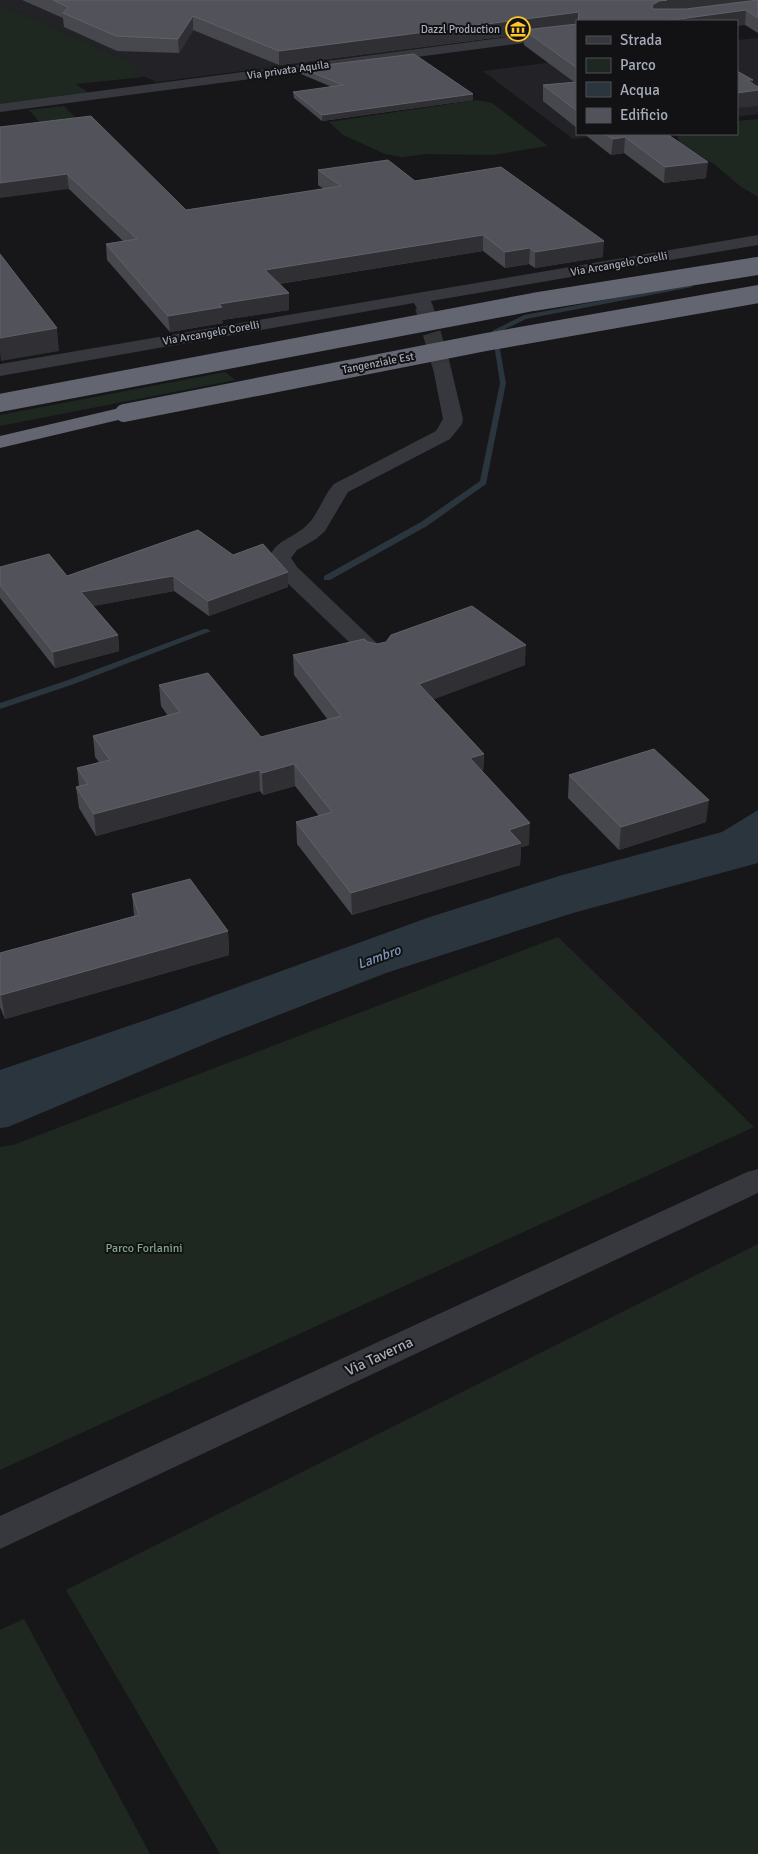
<svg xmlns="http://www.w3.org/2000/svg" width="758" height="1854" viewBox="0 0 758 1854" font-family="Signika,sans-serif">
  <style>
    .built { fill: #232226 }
    .green { fill: #1e2820 }
    .water { fill: #2b353e }
    .lines { fill: none; stroke-linecap: round; stroke-linejoin: round }
    .stream { fill: #2b353e; fill-rule: evenodd }
    .minor-tunnel { stroke: #343539; stroke-width: 18; stroke-dasharray: 18 9; stroke-linecap: butt }
    .minor { fill: #37383e; fill-rule: evenodd }
    .highway { fill: #636570; fill-rule: evenodd }
    .highway-bridge { stroke: #636570; stroke-width: 18 }
    .wall { fill: #47484e }
    .shaded-wall { fill: #303034 }
    .building { fill: #52535a; stroke: #5f6169 }
    .labels { text-anchor: middle; dominant-baseline: central; stroke-width: 4; stroke-linejoin: round; paint-order: stroke }
    .far-poi-label { font-size: 11px; fill: #a7acba; stroke: #121214; text-anchor: end }
    .far-street-label { font-size: 11px; fill: #a7acba; stroke: #121214 }
    .park-label { font-size: 12px; fill: #7da782; stroke: #121214 }
    .water-label { font-size: 14px; font-style: italic; fill: #7b97b8; stroke: #121214 }
    .near-street-label { font-size: 15px; fill: #a7acba; stroke: #121214 }
  </style>
  <rect width="100%" height="100%" fill="#171719"/>
  <g class="built">
    <polygon points="0,0 732,0 577,21 577,28 157,82 130,71 142,68 0,4"/>
    <polygon points="758,38 758,114 737,117 737,40"/>
    <polygon points="577,59 577,134 612,134 573,139 483,71"/>
  </g>
  <g class="green">
    <polygon points="0,4 143,68 131,71 144,77 76,84 90,94 0,106"/>
    <polygon points="476,100 492,103 548,146 493,155 427,154 402,157 385,154 343,135 329,122"/>
    <polygon points="64,106 87,130 51,135 29,110"/>
    <polygon points="758,119 758,197 740,186 714,164 680,144 677,134 737,134 737,121"/>
    <polygon points="225,372 235,380 0,426 0,415"/>
    <polygon points="558,937 754,1127 0,1470 0,1147 13,1145"/>
    <polygon points="758,1244 758,1854 220,1854 66,1590"/>
    <polygon points="24,1619 150,1854 0,1854 0,1630"/>
  </g>
  <polygon class="water" points="758,810 758,863 573,913 386,973 217,1039 8,1127 0,1128 0,1070 172,1011 427,918 559,876 722,832"/>
  <g class="lines">
    <g class="stream">
      <polygon points="690,284 692,285 692,287 526,319 497,333 506,383 486,484 427,526 330,580 324,580 324,576 421,522 480,481 500,383 492,331 524,315"/>
      <polygon points="204,629 207,629 211,631 74,684 0,709 0,703 68,680"/>
    </g>
    <polyline class="minor-tunnel" points="424,307 442,368"/>
    <g class="minor">
      <polygon points="577,28 577,36 0,112 0,104"/>
      <polygon points="758,235 758,245 431,301 433,307 430,311 424,312 418,311 414,303 0,376 0,364"/>
      <path d="M442,362L449,364L451,368L463,419L462,424L450,439L348,492L325,531L316,539L297,550L291,558L297,567L385,651L389,656L385,661L377,663L369,661L281,577L271,564L269,558C276,539 295,538 308,524C319,513 323,496 334,484L436,431L443,419L433,368L435,364Z"/>
      <polygon points="758,1169 758,1193 0,1549 0,1516 747,1172"/>
    </g>
    <polygon class="highway" points="124,407 131,409 134,413 131,417 0,448 0,436"/>
    <g class="highway-bridge">
      <polyline points="0,403 533,302 758,266"/>
      <polyline points="124,413 486,342 758,294"/>
    </g>
  </g>
  <g class="wall">
    <polygon points="22,0 751,0 751,1 758,0 758,33 745,25 577,21 577,128 543,101 543,85 574,82 524,45 524,34 279,65 193,30 179,53 117,51 64,27 63,18"/>
    <polygon points="301,68 473,94 473,100 322,121 294,98 293,92 332,87 301,74"/>
    <polygon points="0,127 186,210 324,189 318,185 318,170 415,181 603,257 535,268 529,264 505,268 483,251 279,284 289,293 289,310 222,320 223,323 170,332 107,260 106,244 123,241 69,189"/>
    <polygon points="584,134 667,134 706,178 664,183 624,153 611,155"/>
    <polygon points="233,555 288,587 209,616 174,591 93,606 118,635 119,651 55,668 0,598 0,567 67,576"/>
    <polygon points="368,642 377,644 525,665 433,699 484,754 483,772 529,845 521,847 520,865 352,915 297,844 296,822 319,816 295,786 263,795 260,791 96,836 79,808 76,787 79,786 77,768 99,762 95,757 93,736 168,716 161,706 159,685 261,737 328,720 294,675 293,655"/>
    <polygon points="569,775 706,822 619,850 568,798"/>
    <polygon points="132,894 228,931 229,955 5,1019 0,1007 0,953 134,916"/>
  </g>
  <g class="shaded-wall">
    <polygon points="667,0 751,0 751,3 651,19 652,5 659,1"/>
    <polygon points="746,10 745,25 737,26 737,21 665,21"/>
    <polygon points="579,12 579,21 577,21 577,27 524,30 524,34 279,65 279,51"/>
    <polygon points="193,16 193,30 179,53 178,39"/>
    <polygon points="747,80 753,80 752,91 758,90 758,106 737,108 737,93"/>
    <polygon points="473,94 473,100 322,121 322,115"/>
    <polygon points="625,137 624,153 611,155 613,139"/>
    <polygon points="708,162 706,178 664,183 665,167"/>
    <polygon points="67,174 69,189 0,198 0,183"/>
    <polygon points="483,235 483,251 265,286 265,270"/>
    <polygon points="604,241 603,257 535,268 535,252"/>
    <polygon points="530,248 529,264 505,268 505,252"/>
    <polygon points="289,293 289,310 222,320 223,323 170,332 168,316 219,304"/>
    <polygon points="57,328 59,351 1,361 0,352 0,338"/>
    <polygon points="288,572 288,587 209,616 208,601"/>
    <polygon points="173,576 174,591 83,608 81,592"/>
    <polygon points="118,635 119,651 55,668 53,652"/>
    <polygon points="526,645 525,665 419,705 419,684"/>
    <polygon points="484,754 483,775 470,758"/>
    <polygon points="294,764 295,786 263,795 262,773"/>
    <polygon points="259,770 260,791 96,836 94,814"/>
    <polygon points="709,800 706,822 619,850 621,827"/>
    <polygon points="530,823 529,845 521,847 520,865 352,915 351,893 509,830"/>
    <polygon points="228,931 229,955 5,1019 1,995"/>
  </g>
  <g class="building">
    <polygon points="53,0 667,0 659,1 652,5 653,9 686,9 758,0 758,18 746,10 665,21 578,21 579,12 279,51 193,16 178,39 116,36 63,13 68,7"/>
    <polygon points="577,24 577,68 524,30"/>
    <polygon points="414,54 473,94 322,115 293,92 343,85 301,68"/>
    <polygon points="737,71 753,80 747,80 758,87 758,90 737,93"/>
    <polygon points="577,82 577,111 543,85"/>
    <polygon points="91,116 186,210 341,186 318,170 388,160 415,181 501,167 604,241 535,252 530,248 505,252 483,235 265,270 289,293 219,304 222,307 168,316 106,244 137,239 67,174 0,183 0,127"/>
    <polygon points="605,134 667,134 708,162 665,167 625,137 613,139"/>
    <polygon points="0,254 57,328 0,338"/>
    <polygon points="198,530 233,555 263,544 288,572 208,601 173,576 81,592 118,635 53,652 0,585 0,567 49,554 67,576"/>
    <polygon points="472,606 526,645 419,684 484,754 470,758 530,823 509,830 521,843 351,893 296,822 332,812 294,764 262,773 259,770 94,814 76,787 88,784 77,768 110,760 93,736 180,712 159,685 208,673 261,737 341,716 293,655 364,639 368,642 377,644 386,642 391,635"/>
    <polygon points="654,749 709,800 621,827 569,775"/>
    <polygon points="190,879 228,931 1,995 0,992 0,953 139,915 132,894"/>
  </g>
  <defs>
    <g id="museum-ring" transform="scale(1.25)"><circle r="9.5" fill="#121214" stroke="#ffc629" stroke-width="1.5"/><path d="M0-6L6-3V-2H-6V-3ZM-5-1h2V3h-2ZM-1-1h2V3h-2ZM3-1h2V3H3ZM-6 4H6V6H-6Z" fill="#ffc629"/></g>
  </defs>
  <g fill-rule="evenodd">
    <use href="#museum-ring" x="518" y="29"/>
  </g>
  <g class="labels">
    <g class="far-poi-label">
      <text x="500" y="29">Dazzl Production</text>
    </g>
    <g class="far-street-label">
      <text transform="translate(288 70) rotate(-8)">Via privata Aquila</text>
      <text transform="translate(619 264) rotate(-10)">Via Arcangelo Corelli</text>
      <text transform="translate(211 333) rotate(-10)">Via Arcangelo Corelli</text>
      <text transform="translate(378 363) rotate(-11)">Tangenziale Est</text>
    </g>
    <g class="park-label">
      <text x="144" y="1248">Parco Forlanini</text>
    </g>
    <g class="water-label">
      <text transform="translate(379 957) rotate(-20)">Lambro</text>
    </g>
    <g class="near-street-label">
      <text transform="translate(379 1356) rotate(-25)">Via Taverna</text>
    </g>
  </g>
  <rect x="576" y="20" width="162" height="115" fill="#121214" stroke="#4e5056"/>
  <rect x="586" y="36" width="25" height="8" fill="#37383e" stroke="#4e5056"/>
  <text x="620" y="45" font-size="15" fill="#a7acba">Strada</text>
  <rect x="586" y="58" width="25" height="15" fill="#1e2820" stroke="#4e5056"/>
  <text x="620" y="70" font-size="15" fill="#a7acba">Parco</text>
  <rect x="586" y="82" width="25" height="15" fill="#2b353e" stroke="#4e5056"/>
  <text x="620" y="95" font-size="15" fill="#a7acba">Acqua</text>
  <rect x="586" y="108" width="25" height="15" fill="#52535a" stroke="#4e5056"/>
  <text x="620" y="120" font-size="15" fill="#a7acba">Edificio</text>
</svg>
